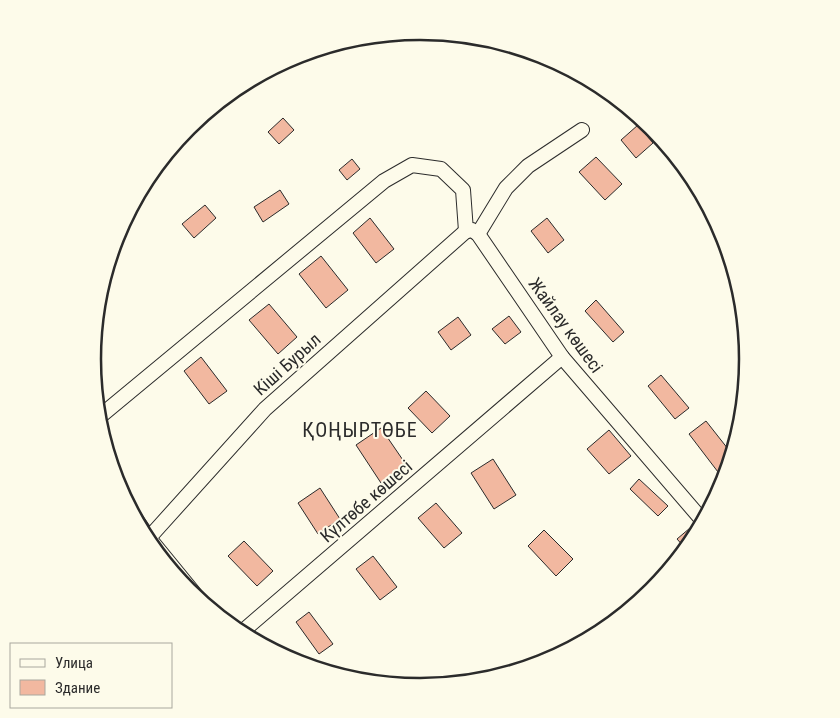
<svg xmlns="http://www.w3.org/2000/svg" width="840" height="718" viewBox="0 0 840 718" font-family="'Roboto Condensed',sans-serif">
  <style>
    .building { fill: #f2b8a0; stroke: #2b2b2b }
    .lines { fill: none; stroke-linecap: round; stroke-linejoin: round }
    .minor-casing { stroke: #2b2b2b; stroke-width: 16 }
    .minor { stroke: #fdfbea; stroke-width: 14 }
    .labels { text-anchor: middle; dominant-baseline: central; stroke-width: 4; stroke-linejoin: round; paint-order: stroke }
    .street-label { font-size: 18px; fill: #2b2b2b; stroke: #fdfbea }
    .quarter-label { font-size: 20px; letter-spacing: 1px; fill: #2b2b2b; stroke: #fdfbea }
    .rim { fill: none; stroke: #2b2b2b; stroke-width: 2.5 }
  </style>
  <rect width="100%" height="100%" fill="#fdfbea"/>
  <g class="building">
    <polygon points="283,118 294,130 279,144 268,132"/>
    <polygon points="638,125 653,143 636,158 621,140"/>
    <polygon points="596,157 622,184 605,200 579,172"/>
    <polygon points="352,159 360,169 347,180 339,170"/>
    <polygon points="280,190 289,204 263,222 254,207"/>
    <polygon points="205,205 216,218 194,238 182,224"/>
    <polygon points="370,218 394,249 376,263 353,233"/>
    <polygon points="547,218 564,240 548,253 531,231"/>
    <polygon points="321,256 348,290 326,308 299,274"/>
    <polygon points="596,300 624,332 613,342 585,311"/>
    <polygon points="269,304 297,337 278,354 249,320"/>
    <polygon points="509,316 521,332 505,344 492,329"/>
    <polygon points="458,317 471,335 451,350 438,332"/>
    <polygon points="201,357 227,391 209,404 184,371"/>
    <polygon points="661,375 689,408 675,419 648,386"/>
    <polygon points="426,391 450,416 432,433 408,408"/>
    <polygon points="706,421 732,454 729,463 718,472 689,434"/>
    <polygon points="381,428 407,466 381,483 356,445"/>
    <polygon points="609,430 631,456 609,474 587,449"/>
    <polygon points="493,459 516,495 494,509 471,473"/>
    <polygon points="639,479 668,506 658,516 630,489"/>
    <polygon points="320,488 340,519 318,534 298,503"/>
    <polygon points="436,503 462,533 444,548 418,518"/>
    <polygon points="690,528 696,534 686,549 677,539"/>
    <polygon points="544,530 573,559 556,576 528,546"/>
    <polygon points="244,541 273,571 257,586 228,556"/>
    <polygon points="373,556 397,587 380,600 356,569"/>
    <polygon points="309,612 333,644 319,654 296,622"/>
  </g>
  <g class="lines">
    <g class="minor-casing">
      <g id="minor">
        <polyline points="466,231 472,230 478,234 562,357 703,521"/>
        <polyline points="478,234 506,188 528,166 582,130"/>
        <polyline points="98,418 384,181 412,165 441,169 463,190 466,231"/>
        <polyline points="135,518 149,538 198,598"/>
        <polyline points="147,540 265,409 466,231"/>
        <polyline points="238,632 243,631 562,357"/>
      </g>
    </g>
    <use href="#minor" class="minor"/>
  </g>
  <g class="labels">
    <g class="street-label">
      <text transform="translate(566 325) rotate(54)">Жайлау көшесі</text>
      <text transform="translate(287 364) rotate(-42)">Кіші Бурыл</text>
      <text transform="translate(366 501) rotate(-41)">Күлтөбе көшесі</text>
    </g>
    <g class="quarter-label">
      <text x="360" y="430">ҚОҢЫРТӨБЕ</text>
    </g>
  </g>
  <path d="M0 0H840V718H0ZM101 359a319 319 0 1 1 638 0a319 319 0 1 1-638 0Z" fill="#fdfbea" fill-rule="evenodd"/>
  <path class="rim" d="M101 359a319 319 0 1 1 638 0a319 319 0 1 1-638 0Z"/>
  <rect x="10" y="643" width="162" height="65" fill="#fdfbea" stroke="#a9a89e"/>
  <rect x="20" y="659" width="25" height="8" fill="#fdfbea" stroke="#a9a89e"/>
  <text x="55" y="668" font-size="15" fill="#2b2b2b">Улица</text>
  <rect x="20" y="680" width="25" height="15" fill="#f2b8a0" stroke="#a9a89e"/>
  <text x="55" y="693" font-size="15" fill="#2b2b2b">Здание</text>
</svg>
